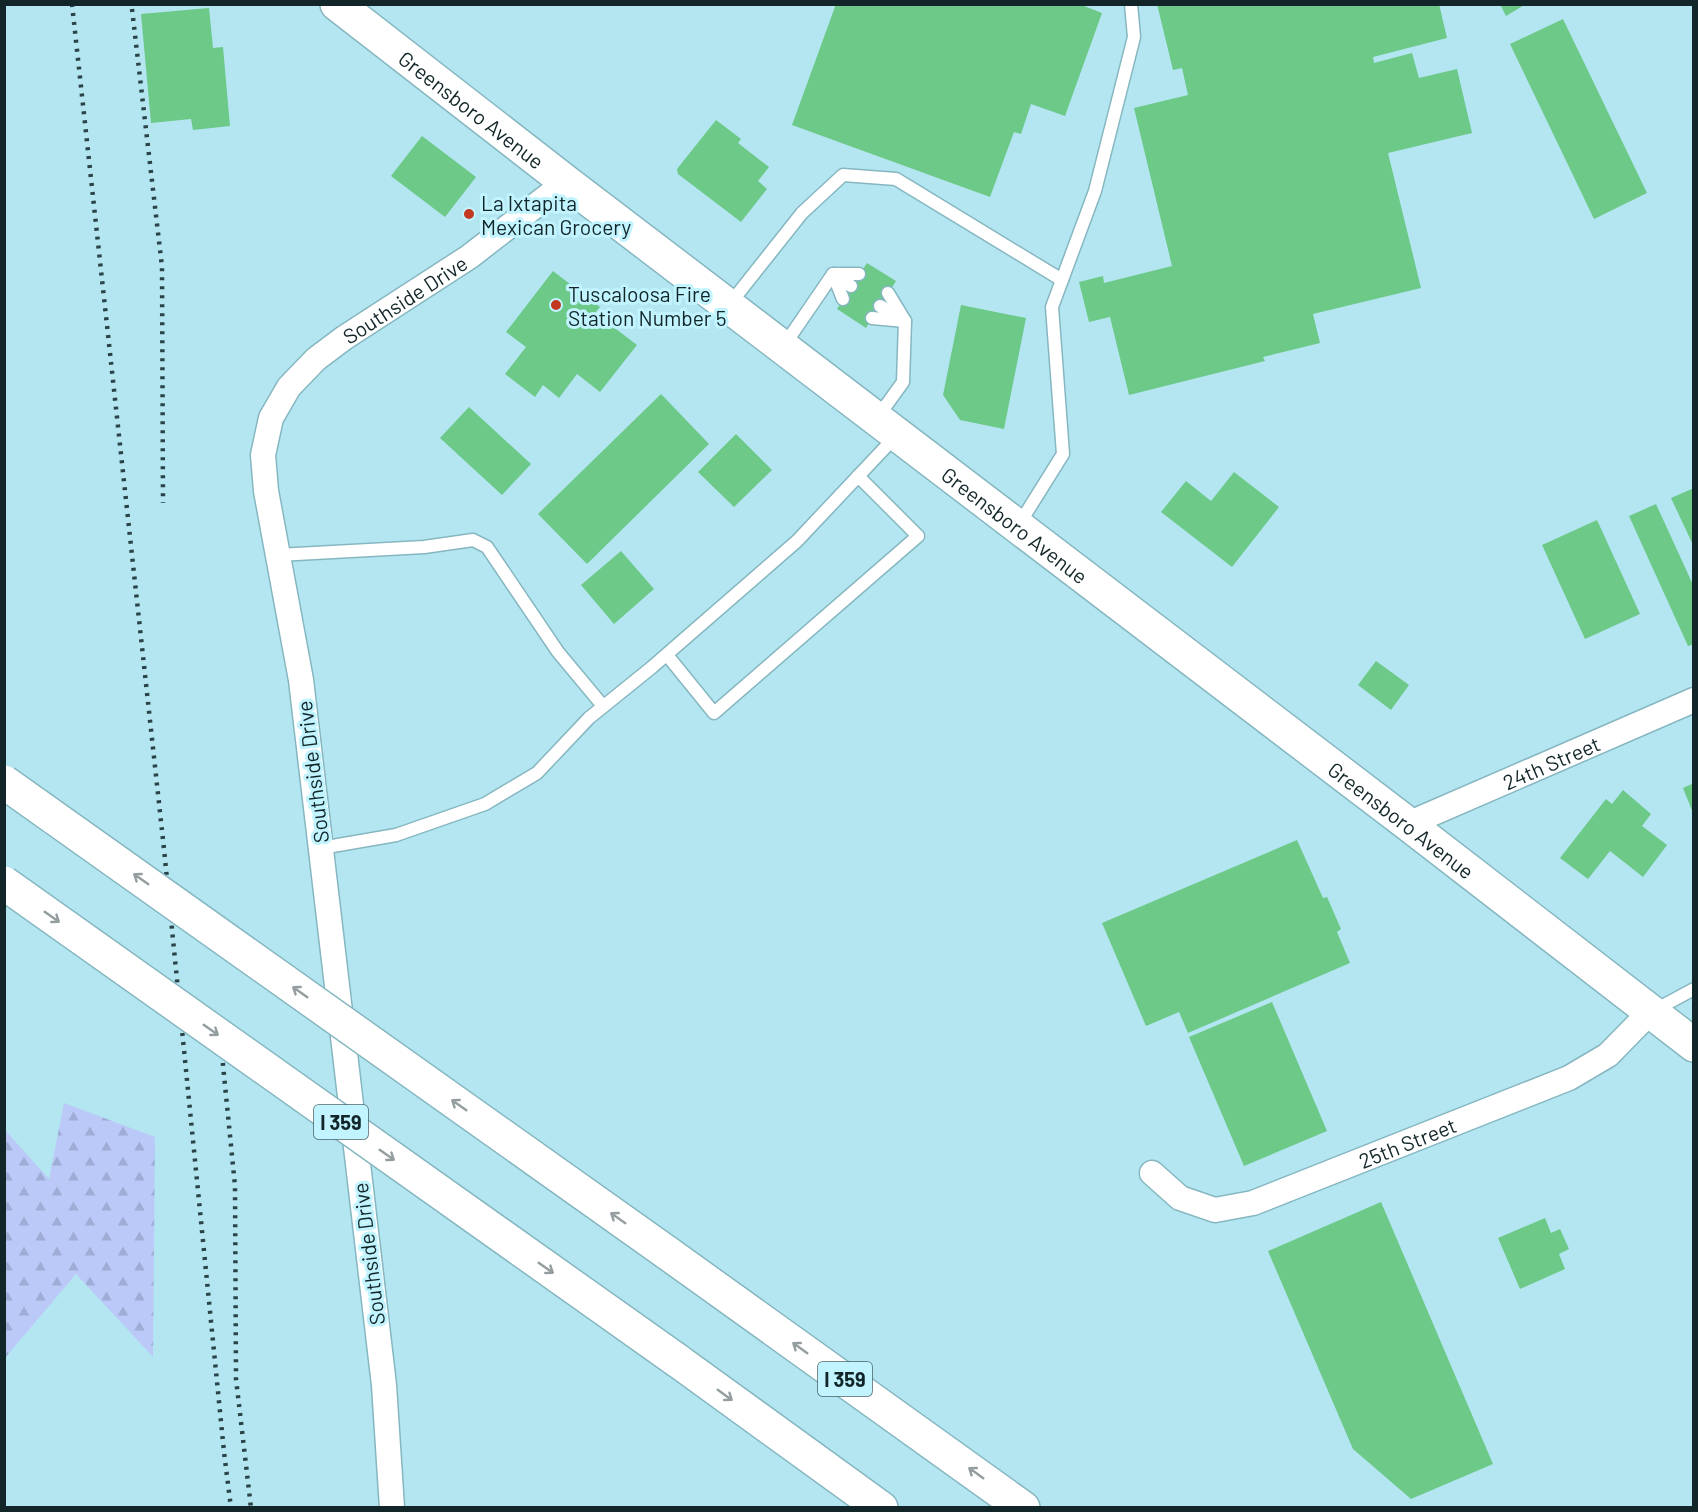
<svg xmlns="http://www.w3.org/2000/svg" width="1698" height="1512" viewBox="0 0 1698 1512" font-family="Barlow,sans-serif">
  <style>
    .forest { fill: url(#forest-firs) }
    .building { fill: #6cc988 }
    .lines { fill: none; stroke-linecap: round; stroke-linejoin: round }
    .lane-casing { stroke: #86b7c1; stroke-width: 15 }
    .street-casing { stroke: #86b7c1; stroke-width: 27 }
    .secondary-casing { stroke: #86b7c1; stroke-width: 36 }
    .highway-casing { stroke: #86b7c1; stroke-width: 36 }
    .lane { stroke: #fff; stroke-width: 12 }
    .street { stroke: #fff; stroke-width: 24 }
    .secondary { stroke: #fff; stroke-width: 33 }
    .highway { stroke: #fff; stroke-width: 33 }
    .rail { stroke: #2a4348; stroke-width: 4.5; stroke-dasharray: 3 6; stroke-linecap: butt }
    .highway-bridge-casing { stroke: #86b7c1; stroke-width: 36; stroke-linecap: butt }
    .highway-bridge { stroke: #fff; stroke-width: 33 }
    .oneway { stroke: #949d9f }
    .poi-dot { fill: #c33821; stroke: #c1f4fe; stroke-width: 2 }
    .labels { text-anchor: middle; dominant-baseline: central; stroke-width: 6; stroke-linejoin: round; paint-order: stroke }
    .shield { fill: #c1f4fe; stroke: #46646a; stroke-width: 1.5 }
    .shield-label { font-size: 20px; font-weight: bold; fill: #12262a }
    .street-label { font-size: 21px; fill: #12262a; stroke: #c1f4fe }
    .poi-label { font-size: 21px; fill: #12262a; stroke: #c1f4fe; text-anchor: start }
  </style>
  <defs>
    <pattern id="forest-firs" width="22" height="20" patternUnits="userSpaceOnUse" patternTransform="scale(1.5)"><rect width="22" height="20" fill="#bac9f8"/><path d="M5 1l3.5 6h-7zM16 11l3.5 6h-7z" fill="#9facd5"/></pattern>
  </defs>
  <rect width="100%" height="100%" fill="#b4e6f1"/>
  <polygon class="forest" points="64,1103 155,1137 153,1357 76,1274 5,1358 5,1130 49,1179"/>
  <g class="building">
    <polygon points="836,4 1079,4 1102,13 1065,116 1031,104 1021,134 1014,132 990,197 792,125"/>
    <polygon points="1157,4 1439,4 1447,38 1373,57 1374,63 1412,53 1419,78 1457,69 1472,133 1388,153 1421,288 1313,314 1320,343 1263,357 1265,361 1129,395 1110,317 1089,322 1079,282 1103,276 1104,283 1172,266 1134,108 1188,95 1182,68 1173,70"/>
    <polygon points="1500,4 1526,4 1506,16"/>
    <polygon points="209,8 213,48 223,47 230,126 193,130 191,119 151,123 141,14"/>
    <polygon points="1563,19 1647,193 1594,219 1510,44"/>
    <polygon points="716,120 741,139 738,143 769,167 758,181 767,189 741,222 678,174 677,169"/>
    <polygon points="422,136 476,177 445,217 391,176"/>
    <polygon points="867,263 896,281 866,328 837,309"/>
    <polygon points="553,271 600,307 595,313 637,345 600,392 577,374 559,398 543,385 535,397 505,374 526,347 506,332"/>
    <polygon points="961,305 1026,318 1004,429 960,420 943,395"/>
    <polygon points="661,394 709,444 587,564 538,514"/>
    <polygon points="469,407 531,464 502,495 440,438"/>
    <polygon points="736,434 772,470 734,507 698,472"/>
    <polygon points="1234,472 1279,507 1232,567 1161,512 1186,481 1211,501"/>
    <polygon points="1694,488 1694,547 1671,498"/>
    <polygon points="1656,504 1694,587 1694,644 1688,646 1629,516"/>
    <polygon points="1597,520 1640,614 1585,639 1542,545"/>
    <polygon points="621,551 654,589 614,624 581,585"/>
    <polygon points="1376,661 1409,685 1391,710 1358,685"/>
    <polygon points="1694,783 1694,813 1693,813 1683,788"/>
    <polygon points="1623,790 1651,814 1642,826 1667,845 1643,877 1610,851 1588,879 1560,858 1606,799 1612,804"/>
    <polygon points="1297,840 1323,898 1327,897 1341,929 1337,932 1350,963 1188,1033 1179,1012 1146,1026 1102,923"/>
    <polygon points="1272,1002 1327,1131 1244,1166 1189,1037"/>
    <polygon points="1381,1202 1493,1464 1411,1499 1353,1449 1268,1251"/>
    <polygon points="1545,1218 1551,1233 1560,1229 1569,1249 1559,1254 1565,1269 1520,1289 1498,1238"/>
  </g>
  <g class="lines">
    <g class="lane-casing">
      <g id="lane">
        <polyline points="843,299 833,274 859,274"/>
        <polyline points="729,305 802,213 843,175 896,179 1062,280"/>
        <polyline points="872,318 905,321 880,306"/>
        <polyline points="783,347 833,274 851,286"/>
        <polyline points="877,418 903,382 905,321 888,293"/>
        <polyline points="1018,526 1063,454 1052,307 1095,191 1134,37 1131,4"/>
        <polyline points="278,555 424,547 473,540 487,547 558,652 603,706"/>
        <polyline points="667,655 714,713 918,536 858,476"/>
        <polyline points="321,848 396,835 485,804 537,773 589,718 651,668 797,541 896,436"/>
        <polyline points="1655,1010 1694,989"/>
      </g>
    </g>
    <g class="street-casing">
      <g id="street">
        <path id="s1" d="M1408,824L1694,700"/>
        <path id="s2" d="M1152,1173L1180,1198L1215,1210L1253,1203L1569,1078L1608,1055L1650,1012"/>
        <path id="s3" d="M392,1508L384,1385L301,680L266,491L263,455L271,418L289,387L316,359L344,338L469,257L566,182"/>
      </g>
    </g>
    <g class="secondary-casing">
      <g id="secondary">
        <path id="s4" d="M337,4L566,182L1408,824L1694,1045"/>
      </g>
    </g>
    <g class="highway-casing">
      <g id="highway">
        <polyline points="666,1252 1023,1508"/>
        <polyline points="678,1361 881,1508"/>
      </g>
    </g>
    <use href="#lane" class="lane"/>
    <use href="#street" class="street"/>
    <use href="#secondary" class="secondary"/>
    <use href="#highway" class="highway"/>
    <g class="rail">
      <polyline points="72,4 164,849 224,1452 231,1508"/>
      <polyline points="132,9 162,267 163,503"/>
      <polyline points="221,1045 235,1186 236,1379 251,1508"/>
    </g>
    <g class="highway-bridge-casing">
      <g id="highway-bridge">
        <polyline points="4,782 666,1252"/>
        <polyline points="4,883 678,1361"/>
      </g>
    </g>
    <use href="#highway-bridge" class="highway-bridge"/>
  </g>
  <defs><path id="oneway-shaft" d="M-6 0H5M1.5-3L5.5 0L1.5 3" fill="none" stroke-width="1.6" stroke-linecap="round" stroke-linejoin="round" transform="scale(1.5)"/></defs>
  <g class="oneway">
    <use href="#oneway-shaft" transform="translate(141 879) rotate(-145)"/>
    <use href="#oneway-shaft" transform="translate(52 917) rotate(35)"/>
    <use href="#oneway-shaft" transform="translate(300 992) rotate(-145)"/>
    <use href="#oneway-shaft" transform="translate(211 1030) rotate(35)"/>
    <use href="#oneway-shaft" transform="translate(459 1105) rotate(-145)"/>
    <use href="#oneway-shaft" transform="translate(387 1155) rotate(35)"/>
    <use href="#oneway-shaft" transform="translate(618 1218) rotate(-145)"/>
    <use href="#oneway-shaft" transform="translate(546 1268) rotate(35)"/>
    <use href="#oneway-shaft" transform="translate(800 1348) rotate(-144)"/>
    <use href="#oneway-shaft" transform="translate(725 1395) rotate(36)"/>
    <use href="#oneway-shaft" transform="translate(976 1473) rotate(-144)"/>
  </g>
  <g class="poi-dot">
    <circle cx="469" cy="214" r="6"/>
    <circle cx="556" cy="305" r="6"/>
  </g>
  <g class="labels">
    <g class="shield">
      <rect x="314" y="1105" width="54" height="34" rx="4.5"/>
      <rect x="818" y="1362" width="54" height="34" rx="4.5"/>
    </g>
    <g class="shield-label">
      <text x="341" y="1122">I 359</text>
      <text x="845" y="1379">I 359</text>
    </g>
    <g class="street-label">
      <text stroke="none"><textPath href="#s4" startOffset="171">Greensboro Avenue</textPath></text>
      <text stroke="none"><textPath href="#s3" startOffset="1281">Southside Drive</textPath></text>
      <text stroke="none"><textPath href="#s4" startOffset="855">Greensboro Avenue</textPath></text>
      <text stroke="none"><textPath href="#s1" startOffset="156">24th Street</textPath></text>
      <text transform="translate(312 772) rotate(-97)">Southside Drive</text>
      <text stroke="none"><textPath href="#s4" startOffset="1341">Greensboro Avenue</textPath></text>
      <text stroke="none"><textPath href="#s2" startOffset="279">25th Street</textPath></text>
      <text transform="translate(368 1254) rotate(-97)">Southside Drive</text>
    </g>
    <g class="poi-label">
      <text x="481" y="202">La Ixtapita<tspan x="481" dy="24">Mexican Grocery</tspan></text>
      <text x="568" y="293">Tuscaloosa Fire<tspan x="568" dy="24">Station Number 5</tspan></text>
    </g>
  </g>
  <rect width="1698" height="1512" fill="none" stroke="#12262a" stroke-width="12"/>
</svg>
